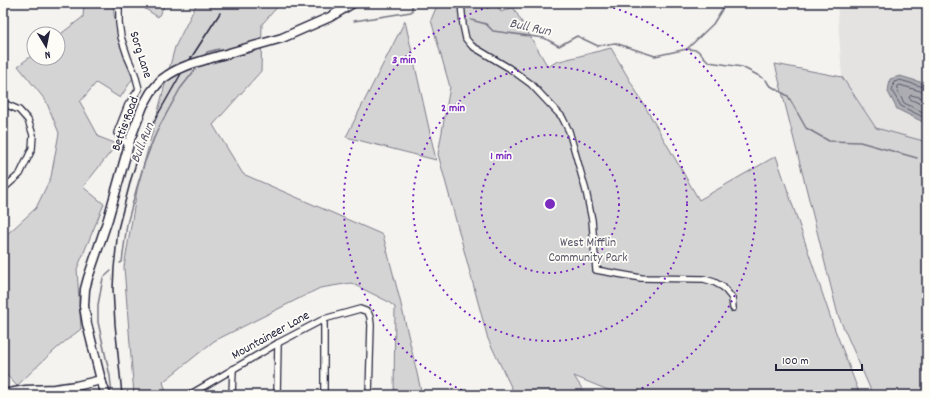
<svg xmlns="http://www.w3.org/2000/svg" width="930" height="398" viewBox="0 0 930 398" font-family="Dekko,sans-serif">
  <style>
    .built { fill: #e4e3e2 }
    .green { fill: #d5d4d5; stroke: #7c7b88 }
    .water { fill: #acacb2; stroke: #757582 }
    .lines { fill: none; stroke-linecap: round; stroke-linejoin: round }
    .shore { stroke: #59596b; stroke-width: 1 }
    .stream { stroke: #757582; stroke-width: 1.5 }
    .street-casing { stroke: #22223b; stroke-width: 8 }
    .secondary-casing { stroke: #22223b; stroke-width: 11 }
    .street { stroke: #fdfcf7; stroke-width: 5.5 }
    .secondary { stroke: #fdfcf7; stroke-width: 8 }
    .rail { stroke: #22223b; stroke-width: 1.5 }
    .secondary-bridge-casing { stroke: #22223b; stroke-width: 11; stroke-linecap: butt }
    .secondary-bridge { stroke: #fdfcf7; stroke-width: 8 }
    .ring { fill: none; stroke: #7b2cbf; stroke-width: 2; stroke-dasharray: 2 4 }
    .labels { text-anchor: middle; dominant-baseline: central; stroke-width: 3.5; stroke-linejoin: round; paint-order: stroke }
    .street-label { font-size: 13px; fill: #22223b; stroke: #fdfcf7 }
    .park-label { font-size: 13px; fill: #585769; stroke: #fdfcf7 }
    .water-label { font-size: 14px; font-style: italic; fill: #59596b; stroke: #fdfcf7 }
    .centre { fill: #7b2cbf; stroke: #fdfcf7; stroke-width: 2 }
    .ring-label { font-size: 12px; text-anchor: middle; font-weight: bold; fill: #7b2cbf; stroke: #fdfcf7; stroke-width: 3.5; stroke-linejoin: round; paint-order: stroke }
  </style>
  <rect width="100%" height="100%" fill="#f4f3ef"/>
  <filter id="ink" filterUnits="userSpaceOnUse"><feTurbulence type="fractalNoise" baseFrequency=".025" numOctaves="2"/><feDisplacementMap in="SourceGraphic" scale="8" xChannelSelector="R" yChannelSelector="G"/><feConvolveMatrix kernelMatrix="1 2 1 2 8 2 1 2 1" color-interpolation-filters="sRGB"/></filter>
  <g filter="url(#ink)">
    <polygon class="built" points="837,3 927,3 927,142 876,128 842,77"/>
    <g class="green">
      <path d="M84,3H113L114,15L133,78L120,98L96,83L80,102L99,137L117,144L83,187L104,204L77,269L81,329C58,346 37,366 17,386L3,371V237L13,229L36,208L51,177L59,133L46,101L18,66L34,54V58H58V36L83,17Z"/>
      <polygon points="136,3 166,3 158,17"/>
      <polygon points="197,3 281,3 262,24 261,71 213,125 243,174 383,235 400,300 422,395 394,395 395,307 387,301 351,283 320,288 214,341 163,382 167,395 134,395 124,267 137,190 175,47"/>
      <polygon points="438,3 496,3 501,12 513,7 548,67 556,62 611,48 699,200 776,156 832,322 860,395 620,395 574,376 586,395 515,395 488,339 438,154 450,87 431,20"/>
      <polygon points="405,21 436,160 346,137"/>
      <polygon points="775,64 842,77 876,128 927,142 927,395 873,395 838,315"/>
    </g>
    <polygon class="water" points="900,76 927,84 927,123 925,123 897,109 888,92 890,79"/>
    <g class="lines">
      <g class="shore">
        <polyline points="927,88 900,80 894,82 892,91 901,106 927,119"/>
        <polyline points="927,93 900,85 898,86 897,90 904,103 927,114"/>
        <polyline points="927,99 911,95 909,97 910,99 927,107"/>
      </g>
      <g class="stream">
        <polyline points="471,20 486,24 493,31 544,38 559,46 577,36 598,46 615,43 655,56 687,49 713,24 726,3"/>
        <polyline points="354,21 411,12 412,11 412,3"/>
        <polyline points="687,49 697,50 709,62 742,67 763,78"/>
        <polyline points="205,56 207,52 219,49"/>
        <polyline points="766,80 769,85 788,96 806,128 829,141 860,142 917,158"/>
        <polyline points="120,263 122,262 127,224 137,187 144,164 154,138 159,127 180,89 198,66"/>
        <polyline points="111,271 103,278 98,305 98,322 110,376 112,395"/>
      </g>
      <g class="street-casing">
        <g id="street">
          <polyline points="119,3 119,23 121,37 128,58 135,74 139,89 128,105 117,133 129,146"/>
          <polyline points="461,3 463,25 466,39 472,46 509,68 531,84 562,117 569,131 586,191 592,220 596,270 641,278 704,279 714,282 723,287 732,298 733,308"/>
          <polyline points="3,103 19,110 28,120 33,135 32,149 20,174 3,189"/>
          <polyline points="324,319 324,395"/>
          <polyline points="189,395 278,343 324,319 360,309 368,312 370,317 371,325 369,395"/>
          <polyline points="232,395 233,369"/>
          <polyline points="277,395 278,343"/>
        </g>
      </g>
      <g class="secondary-casing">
        <g id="secondary">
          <polyline points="208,59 282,38 330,17 353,3"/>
          <polyline points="3,394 26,390 54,389 76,386 101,380"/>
          <polyline points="106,395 101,380 87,324 84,306 85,289 88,278 108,219 131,137 143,106 151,92 161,80 168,75"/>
        </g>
      </g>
      <use href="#street" class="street"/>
      <use href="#secondary" class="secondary"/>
      <polyline class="rail" points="122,395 115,324 113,289 114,268 118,229 131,179 139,154 153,123 182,72 220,13"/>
      <g class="secondary-bridge-casing">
        <path id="secondary-bridge" d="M168,75C180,67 194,63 208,59"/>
      </g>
      <use href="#secondary-bridge" class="secondary-bridge"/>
    </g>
  </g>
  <g class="ring">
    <circle cx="550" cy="204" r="69"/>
    <circle cx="550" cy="204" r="137"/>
    <path d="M473 395A206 206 0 0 1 504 3M596 3A206 206 0 0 1 627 395"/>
  </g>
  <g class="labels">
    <g class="street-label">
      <text transform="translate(140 55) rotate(72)">Sorg Lane</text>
      <text transform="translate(126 124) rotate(-70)">Bettis Road</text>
      <text transform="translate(271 336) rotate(-29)">Mountaineer Lane</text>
    </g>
    <g class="park-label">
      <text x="588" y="243">West Mifflin<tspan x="588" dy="15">Community Park</tspan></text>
    </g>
    <g class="water-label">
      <text transform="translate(530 28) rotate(12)">Bull Run</text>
      <text transform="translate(143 143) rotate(-68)">Bull Run</text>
    </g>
  </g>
  <circle cx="550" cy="204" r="6" class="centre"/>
  <g class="ring-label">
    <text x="404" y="63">3 min</text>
    <text x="453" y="111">2 min</text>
    <text x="501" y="159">1 min</text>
  </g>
  <rect width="930" height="398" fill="none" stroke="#fdfcf7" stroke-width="16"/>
  <rect x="8" y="8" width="914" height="382" fill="none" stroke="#22223b" stroke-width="1.5" filter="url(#ink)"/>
  <g transform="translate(46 46) rotate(170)"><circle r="19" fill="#fdfcf7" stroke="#a5a5ac"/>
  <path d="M0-3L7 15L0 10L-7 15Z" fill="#22223b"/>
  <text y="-6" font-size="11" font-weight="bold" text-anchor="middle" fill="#22223b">N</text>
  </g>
  <path d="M776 364v6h86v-6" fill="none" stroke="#22223b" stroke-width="2"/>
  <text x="782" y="364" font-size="12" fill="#22223b" stroke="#fdfcf7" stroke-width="3" paint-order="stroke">100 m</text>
</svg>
